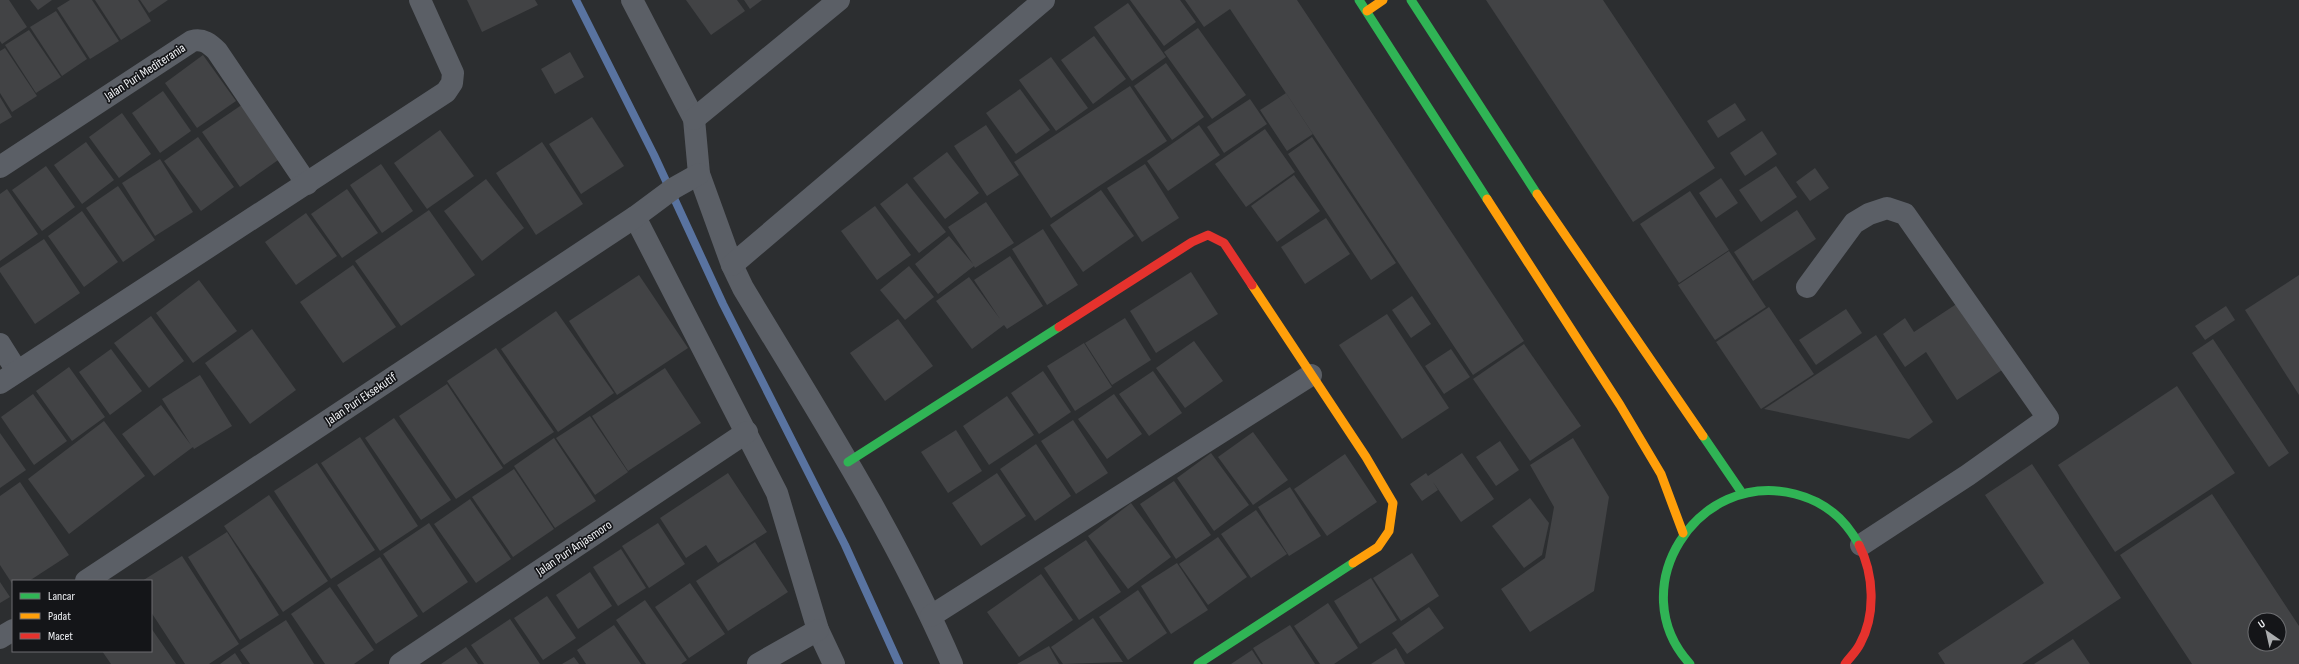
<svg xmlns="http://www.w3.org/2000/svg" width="2299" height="664" viewBox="0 0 2299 664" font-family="'Sofia Sans Condensed',sans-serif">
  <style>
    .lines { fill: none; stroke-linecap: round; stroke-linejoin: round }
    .stream { stroke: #5973a0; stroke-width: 8 }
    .building { fill: #424345; fill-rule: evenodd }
    .street { stroke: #5b5f66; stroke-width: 22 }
    .fast { stroke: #30b455; stroke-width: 9 }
    .slow { stroke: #ff9f0a; stroke-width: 9 }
    .jam { stroke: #e5322d; stroke-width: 9 }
    .labels { text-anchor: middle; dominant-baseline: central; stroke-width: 3.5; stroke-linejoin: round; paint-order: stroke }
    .street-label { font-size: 13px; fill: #eff1f4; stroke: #141518 }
  </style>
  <rect width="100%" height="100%" fill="#2c2e30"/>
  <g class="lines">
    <polyline class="stream" points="576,0 654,155 723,304 845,545 899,664"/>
  </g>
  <g class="building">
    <polygon points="0,0 9,0 27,27 2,44 0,41"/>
    <polygon points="30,0 52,0 38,10"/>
    <polygon points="70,0 92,0 119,41 90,59 57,8"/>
    <polygon points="95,0 138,0 151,21 121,40"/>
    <polygon points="140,0 168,0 149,13"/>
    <polygon points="467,0 535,0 538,5 482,32"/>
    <polygon points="686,0 737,0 745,11 711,35"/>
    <polygon points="744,0 762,0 750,9"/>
    <polygon points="1130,0 1180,0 1196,22 1164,46"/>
    <polygon points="1185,0 1297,0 1524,341 1473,375 1230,9 1204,27"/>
    <polygon points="1486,0 1603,0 1715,168 1633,222"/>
    <polygon points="1128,3 1166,57 1132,81 1094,27"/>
    <polygon points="56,11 87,59 62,76 30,27"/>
    <polygon points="1198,28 1246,95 1212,119 1164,52"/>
    <polygon points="29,30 61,77 36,93 5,45"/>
    <polygon points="1094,36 1126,79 1093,104 1061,60"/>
    <polygon points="5,48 37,96 12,112 0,93 0,51"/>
    <polygon points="570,52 584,77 555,94 541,69"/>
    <polygon points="203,55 236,101 197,128 165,83"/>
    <polygon points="1051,57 1088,108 1056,131 1019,80"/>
    <polygon points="1166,63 1204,117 1172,140 1134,86"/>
    <polygon points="1130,86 1167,141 1051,218 1014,162"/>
    <polygon points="1020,89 1050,130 1016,154 986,113"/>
    <polygon points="163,91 191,131 160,153 132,113"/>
    <polygon points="1286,93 1313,134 1287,151 1260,110"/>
    <polygon points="0,97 12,117 0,124"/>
    <polygon points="1250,99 1267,124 1224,153 1207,127"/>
    <polygon points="1735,103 1746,120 1718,138 1707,121"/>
    <polygon points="243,104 281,158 240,187 202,132"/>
    <polygon points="122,113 151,154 119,178 89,137"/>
    <polygon points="592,117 624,166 581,194 549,144"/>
    <polygon points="986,125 1019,175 987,196 954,146"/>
    <polygon points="1199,125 1220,155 1168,191 1147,161"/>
    <polygon points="1265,129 1295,172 1246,207 1215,164"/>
    <polygon points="440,130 474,176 427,209 394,163"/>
    <polygon points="1762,131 1777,154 1745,176 1730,153"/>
    <polygon points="198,137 234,187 201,211 164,161"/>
    <polygon points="1312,137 1396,263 1371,280 1288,154"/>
    <polygon points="86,142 114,180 82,204 54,165"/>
    <polygon points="542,142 583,204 536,235 496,173"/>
    <polygon points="947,152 979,193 945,219 913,178"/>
    <polygon points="160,159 193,212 155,236 122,183"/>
    <polygon points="381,164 413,211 382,233 350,185"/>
    <polygon points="1145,164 1179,218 1142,242 1107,188"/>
    <polygon points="46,166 75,207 42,231 12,190"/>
    <polygon points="1776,166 1797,197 1761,222 1739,190"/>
    <polygon points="1815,168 1829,188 1810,201 1796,182"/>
    <polygon points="1294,175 1320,211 1277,242 1251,206"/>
    <polygon points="1721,178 1738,203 1716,218 1699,193"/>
    <polygon points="486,179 524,228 482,261 444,211"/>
    <polygon points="907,183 946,232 919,253 880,204"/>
    <polygon points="118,186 155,240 123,262 86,208"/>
    <polygon points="7,189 38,234 0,261 0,194"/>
    <polygon points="347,189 378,233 342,258 311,214"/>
    <polygon points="1101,190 1134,236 1083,272 1050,225"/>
    <polygon points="1690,191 1729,250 1679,283 1640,224"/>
    <polygon points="986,202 1014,243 975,268 974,266 938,294 915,264 949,236 973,264 948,227"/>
    <polygon points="875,206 911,255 877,280 841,231"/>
    <polygon points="429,210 475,275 401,326 355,261"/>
    <polygon points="1797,210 1816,239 1753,281 1734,252"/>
    <polygon points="82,211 118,262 84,287 48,236"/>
    <polygon points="306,213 337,256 296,285 265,242"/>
    <polygon points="1326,218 1350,254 1305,284 1281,247"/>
    <polygon points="1043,229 1078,285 1047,305 1012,249"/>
    <polygon points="44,239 80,293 35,324 0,272 0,268"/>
    <polygon points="1729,251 1766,307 1715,340 1678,285"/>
    <polygon points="1010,256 1043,306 1007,329 1004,325 972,349 936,301 969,277 1000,319 974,280"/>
    <polygon points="353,265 396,327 343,363 300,302"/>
    <polygon points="909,266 934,297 905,320 880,290"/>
    <polygon points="1191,272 1218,314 1156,353 1130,311"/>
    <polygon points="639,275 688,348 617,395 569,321"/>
    <polygon points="2299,275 2299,395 2245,310"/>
    <polygon points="199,280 237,331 193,363 156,313"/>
    <polygon points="1412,296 1431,324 1411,338 1392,310"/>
    <polygon points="1958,303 2002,370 1957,400 1926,352 1905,367 1883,334 1905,318 1914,332"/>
    <polygon points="2226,306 2235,320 2205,340 2195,326"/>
    <polygon points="1769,307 1814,374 1761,409 1716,342"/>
    <polygon points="1846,309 1862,333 1816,365 1799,340"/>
    <polygon points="556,311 614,393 558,432 501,349"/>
    <polygon points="1387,314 1449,408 1402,439 1339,345"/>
    <polygon points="151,316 184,361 149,388 114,343"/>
    <polygon points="1125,318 1151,360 1112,385 1085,343"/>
    <polygon points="898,319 933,366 885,401 850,353"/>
    <polygon points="252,329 296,390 250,424 205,363"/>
    <polygon points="1876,335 1933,422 1909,439 1764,409"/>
    <polygon points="2213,339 2289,453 2269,467 2192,353"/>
    <polygon points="1194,341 1223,381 1185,408 1156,368"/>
    <polygon points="1084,343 1112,387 1075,411 1047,366"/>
    <polygon points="1524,344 1581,426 1530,461 1473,379"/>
    <polygon points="496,348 554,432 504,465 447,381"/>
    <polygon points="111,349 142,391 110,415 79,372"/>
    <polygon points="1451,349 1470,377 1444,394 1425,366"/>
    <polygon points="69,367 105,417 72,441 36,391"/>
    <polygon points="665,368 701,423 628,471 592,416"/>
    <polygon points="1043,371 1071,412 1039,434 1011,393"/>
    <polygon points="1153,371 1182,413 1149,436 1119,394"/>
    <polygon points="200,375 232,426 194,449 193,447 154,476 122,434 161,405 191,445 162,399"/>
    <polygon points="447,384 503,468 456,499 399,416"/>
    <polygon points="2177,386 2235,473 2115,552 2058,465"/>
    <polygon points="33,394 67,441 34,465 1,417"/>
    <polygon points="1114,394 1142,434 1107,459 1078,419"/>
    <polygon points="1007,396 1034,435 989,465 963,426"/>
    <polygon points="590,416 628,472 595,495 556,438"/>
    <polygon points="394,418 451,500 421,520 365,438"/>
    <polygon points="1073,420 1108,473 1076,494 1041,441"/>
    <polygon points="104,421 145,476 69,534 28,479"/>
    <polygon points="956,430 982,471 948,493 921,452"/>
    <polygon points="1253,432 1288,480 1253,505 1218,457"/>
    <polygon points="0,433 26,470 0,488"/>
    <polygon points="360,437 418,526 380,551 321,463"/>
    <polygon points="554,438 596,501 555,528 514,466"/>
    <polygon points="1573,438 1609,497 1594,591 1530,632 1501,589 1545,558 1554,507 1530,465"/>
    <polygon points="1500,441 1519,470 1496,486 1476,457"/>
    <polygon points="1036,444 1071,496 1035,521 1000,469"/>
    <polygon points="1211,453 1249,505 1214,531 1177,478"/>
    <polygon points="1462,453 1494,499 1461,522 1433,482 1438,490 1422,501 1410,484 1426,473 1428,476"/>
    <polygon points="1345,454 1377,502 1327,536 1294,489"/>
    <polygon points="317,463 375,550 331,579 274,491"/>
    <polygon points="2032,464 2121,598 2022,664 1945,664 1938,653 2044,583 1985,495"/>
    <polygon points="514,469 554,529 513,557 472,497"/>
    <polygon points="728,473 767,532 718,563 706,545 686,558 660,518"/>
    <polygon points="997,473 1026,516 981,546 952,503"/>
    <polygon points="1174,481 1211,535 1176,559 1140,504"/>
    <polygon points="20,482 69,555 29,581 13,581 13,585 0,565 0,496"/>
    <polygon points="1290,487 1321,536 1289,556 1258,507"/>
    <path d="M2212,494L2299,626V664H2192L2120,555ZM2255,620H2279V644H2255Z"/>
    <polygon points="269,495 328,581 283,612 224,526"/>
    <polygon points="1530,498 1549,523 1542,555 1524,568 1492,526"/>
    <polygon points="470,499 511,559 476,583 434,524"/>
    <polygon points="1131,503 1171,557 1128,589 1088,536"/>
    <polygon points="1256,510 1287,554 1251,578 1221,534"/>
    <polygon points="429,523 468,582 423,613 383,554"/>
    <polygon points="658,523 685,564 649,588 622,546"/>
    <polygon points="227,532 279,615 240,640 188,557"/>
    <polygon points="1218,537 1247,577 1208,605 1179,564"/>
    <polygon points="1086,540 1121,592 1079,620 1044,568"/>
    <polygon points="755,542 788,592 728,631 696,581"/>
    <polygon points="621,549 646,588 618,606 593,567"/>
    <polygon points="1412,553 1439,596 1401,621 1373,578"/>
    <polygon points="182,556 239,644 209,664 185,664 151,612 151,581 142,581"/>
    <polygon points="380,557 418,616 376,644 337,585"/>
    <polygon points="1177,563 1208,610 1171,634 1141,586"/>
    <polygon points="590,572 612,606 578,629 556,595"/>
    <polygon points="1041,574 1073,620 1019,657 987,612"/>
    <polygon points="1371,578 1397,620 1360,644 1334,601"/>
    <polygon points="0,582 10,597 0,603"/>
    <polygon points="690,583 725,634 689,658 655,607"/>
    <polygon points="330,587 374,650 354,664 325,664 291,614"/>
    <polygon points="1138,590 1167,633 1128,660 1099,617"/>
    <polygon points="547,596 576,638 543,660 514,618"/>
    <polygon points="645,600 687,660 681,664 646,664 616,620"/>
    <polygon points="1328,603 1358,648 1334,664 1320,664 1294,626"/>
    <polygon points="1429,607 1444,628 1407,654 1392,633"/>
    <polygon points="1093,618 1123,662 1063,664 1051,647"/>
    <polygon points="510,619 540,664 484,664 471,645"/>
    <polygon points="286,620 314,664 250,664 240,650"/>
    <polygon points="614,625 641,664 586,664 577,650"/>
    <polygon points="1290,625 1315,664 1263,664 1253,648"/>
    <polygon points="151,628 176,664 111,664 102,651 151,651"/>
    <polygon points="2073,639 2090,664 2034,664"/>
    <polygon points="1049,646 1059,664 1017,664"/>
    <polygon points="466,647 478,664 441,664"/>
    <polygon points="1396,648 1405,664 1371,664"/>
    <polygon points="1252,650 1261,664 1231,664"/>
    <polygon points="235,653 242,664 220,664"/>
    <polygon points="574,657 579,664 562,664"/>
  </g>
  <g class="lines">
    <g class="street">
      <path d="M632,0L694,119L699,174L732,265L743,288C817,411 895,532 952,664"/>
      <polyline points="694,119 839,0"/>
      <path d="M0,167L192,41C203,38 210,44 217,51L307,184"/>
      <polyline points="635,217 777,493 818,630 834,664"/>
      <polyline points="732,265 1044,0"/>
      <polyline points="1807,287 1854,223 1869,214 1887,208 1905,214 2048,418 1968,475 1861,545"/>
      <polyline points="0,344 17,371"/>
      <polyline points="0,383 446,92 452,83 453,73 420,0"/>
      <polyline points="86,581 635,217 674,188 699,174"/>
      <polyline points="931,616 1311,375"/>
      <polyline points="0,638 13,630"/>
      <polyline points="400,664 747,432"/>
      <polyline points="758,664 818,630"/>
    </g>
    <g class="fast">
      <polyline points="1359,0 1487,199"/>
      <polyline points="1411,0 1537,194"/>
      <polyline points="1703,436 1742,493"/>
      <polyline points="848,462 1059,327"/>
      <polyline points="1198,664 1353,563"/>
      <path d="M1690,664C1621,589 1697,469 1795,494C1823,501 1845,518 1859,545"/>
    </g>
    <g class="slow">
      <polyline points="1367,11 1383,0"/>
      <polyline points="1537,194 1703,436"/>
      <polyline points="1487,199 1620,405 1661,474 1683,533"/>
      <polyline points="1252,285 1366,457 1393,503 1389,531 1378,547 1353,563"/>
    </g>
    <g class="jam">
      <polyline points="1059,327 1192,242 1208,235 1224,243 1252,285"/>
      <path d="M1845,664C1850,657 1856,652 1860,644C1876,615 1874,574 1859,545"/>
    </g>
  </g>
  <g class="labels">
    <g class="street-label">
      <text transform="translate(145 72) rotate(-33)">Jalan Puri Mediterania</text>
      <text transform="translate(361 399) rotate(-34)">Jalan Puri Eksekutif</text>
      <text transform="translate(574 548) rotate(-34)">Jalan Puri Anjasmoro</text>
    </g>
  </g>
  <rect x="12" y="580" width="140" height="72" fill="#141518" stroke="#6c6d70"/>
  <rect x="20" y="593" width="20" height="6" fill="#30b455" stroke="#6c6d70"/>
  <text x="48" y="600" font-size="12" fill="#eff1f4">Lancar</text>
  <rect x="20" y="613" width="20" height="6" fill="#ff9f0a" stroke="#6c6d70"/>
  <text x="48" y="620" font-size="12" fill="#eff1f4">Padat</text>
  <rect x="20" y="633" width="20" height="6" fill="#e5322d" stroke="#6c6d70"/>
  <text x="48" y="640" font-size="12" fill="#eff1f4">Macet</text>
  <g transform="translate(2267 632) rotate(326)"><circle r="19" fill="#141518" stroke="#6c6d70"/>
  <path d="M0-3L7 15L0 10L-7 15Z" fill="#abadaf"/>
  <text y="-6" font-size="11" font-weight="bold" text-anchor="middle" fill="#eff1f4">U</text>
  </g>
</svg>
